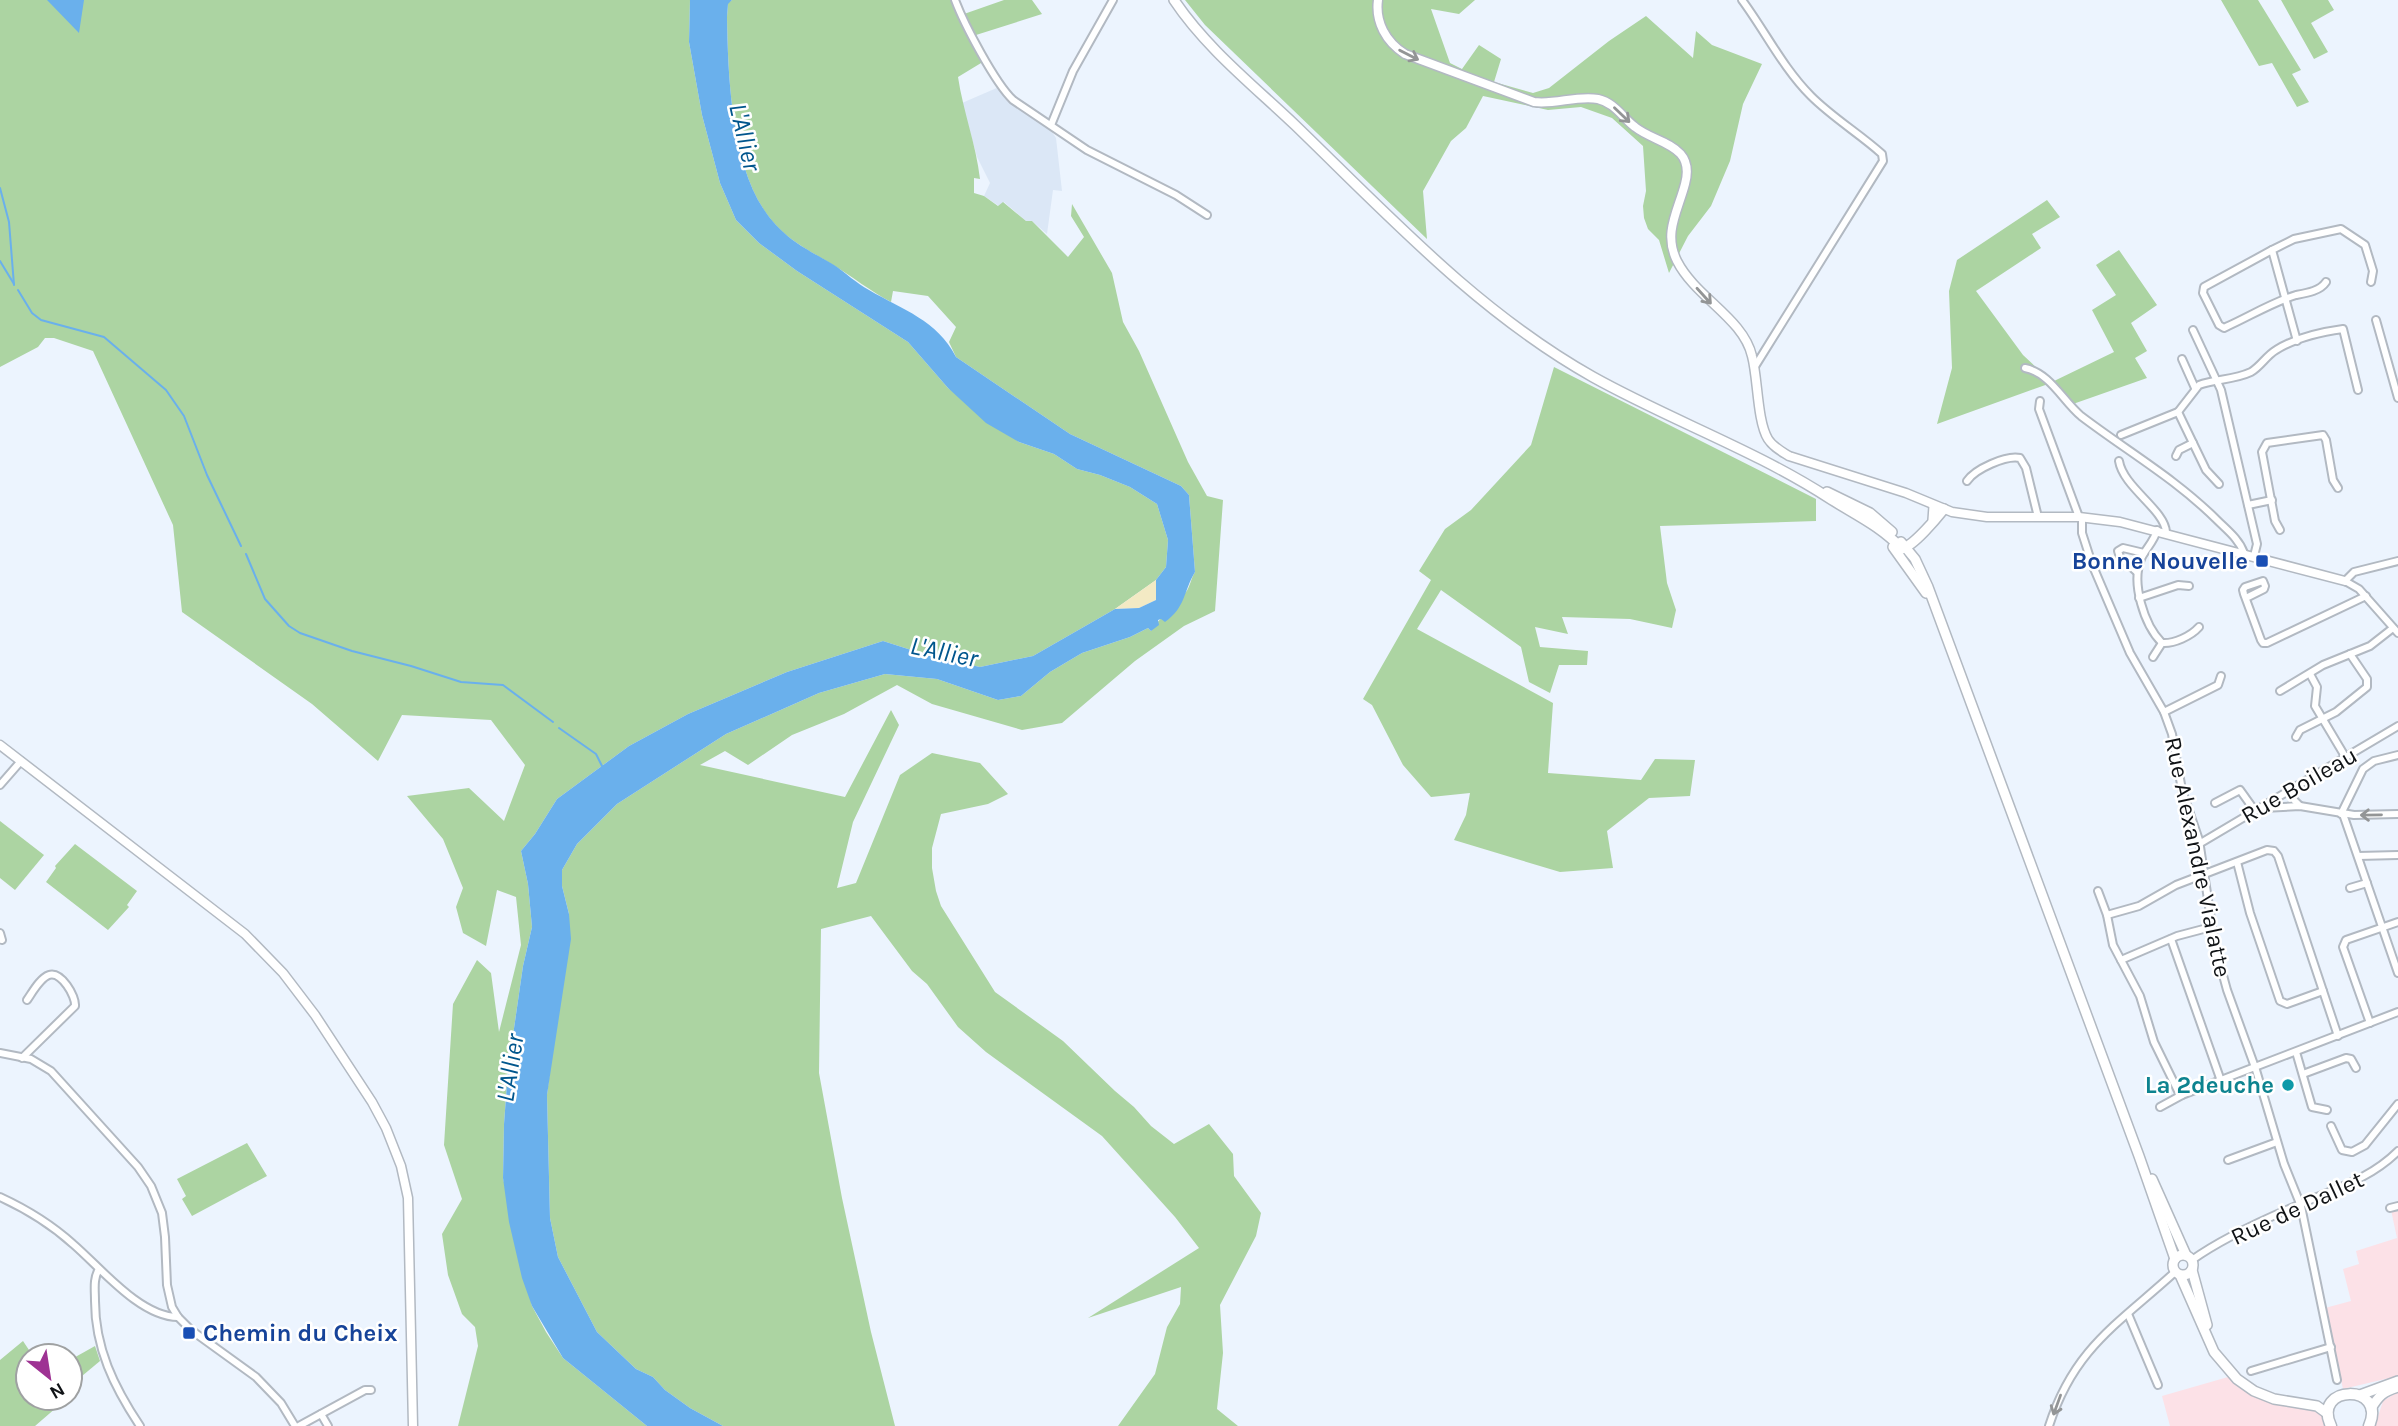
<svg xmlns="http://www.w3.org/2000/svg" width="2398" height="1426" viewBox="0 0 2398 1426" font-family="Karla,sans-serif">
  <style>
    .commercial { fill: #fce1e7 }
    .built { fill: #dbe7f6 }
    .green { fill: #acd4a2 }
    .sand { fill: #f3eac4 }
    .water { fill: #6ab0ec }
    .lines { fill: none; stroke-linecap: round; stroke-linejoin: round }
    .stream { stroke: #6ab0ec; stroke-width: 2 }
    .minor-casing { stroke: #b2b9c2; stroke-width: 10 }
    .tertiary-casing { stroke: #b2b9c2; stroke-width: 11 }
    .secondary-casing { stroke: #b2b9c2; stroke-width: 12 }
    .primary-casing { stroke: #b2b9c2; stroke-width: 13 }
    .minor { stroke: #fff; stroke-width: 6 }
    .tertiary { stroke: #fff; stroke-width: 8 }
    .secondary { stroke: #fff; stroke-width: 9 }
    .primary { stroke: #fff; stroke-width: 10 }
    .oneway { stroke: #939596 }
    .transit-dot { fill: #1a4fb4; stroke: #fff; stroke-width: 2.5 }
    .culture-dot { fill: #0f9aa8; stroke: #fff; stroke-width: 2.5 }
    .labels { text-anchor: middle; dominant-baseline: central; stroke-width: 5; stroke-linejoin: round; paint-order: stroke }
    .transit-label { font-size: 24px; font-weight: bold; fill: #164399; stroke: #fff; text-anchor: end }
    .street-label { font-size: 24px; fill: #101316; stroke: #fff }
    .culture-label { font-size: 24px; font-weight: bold; fill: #0d838f; stroke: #fff; text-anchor: end }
    .water-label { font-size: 26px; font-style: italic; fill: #00568d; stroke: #fff }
  </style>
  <rect width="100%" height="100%" fill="#ecf4fe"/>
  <g class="commercial">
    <polygon points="2398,1207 2398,1376 2343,1389 2325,1308 2351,1301 2343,1269 2359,1264 2356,1251 2397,1238 2391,1210"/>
    <polygon points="2228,1377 2239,1385 2317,1410 2330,1426 2170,1426 2162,1396"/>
    <polygon points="2398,1392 2398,1426 2375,1426 2383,1401"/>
  </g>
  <polygon class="built" points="999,87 1006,97 1030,116 1048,126 1056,138 1062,191 1053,190 1047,234 1032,221 1026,221 1004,202 999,206 984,196 990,183 977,157 962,103"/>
  <g class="green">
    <polygon points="0,0 690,0 689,42 702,115 720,183 736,220 759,243 797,271 908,342 948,388 1019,442 1054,454 1077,469 1100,475 1130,487 1157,504 1168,540 1166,567 1156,580 1115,609 1033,656 980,667 930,656 883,641 787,672 688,714 629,746 557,799 535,834 521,851 528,884 532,927 523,966 508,1070 504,1124 503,1178 532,1306 546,1332 563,1358 647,1426 458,1426 478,1346 475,1327 462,1314 448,1275 442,1234 462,1199 444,1145 453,1004 477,960 491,973 499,1032 521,945 516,897 497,890 486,946 463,933 456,907 463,888 443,839 407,796 469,788 504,821 525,765 491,720 402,715 378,761 312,704 182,612 173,525 93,351 54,338 45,338 38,347 0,367"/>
    <path d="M732,0H957L964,14L1004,0H1032L1042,14L976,35L986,60L958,77C963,111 976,144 980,179L974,178V193L984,196L998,206L1003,202L1026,221H1032L1068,257L1084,237L1071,216L1072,204L1112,273L1123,322L1139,351L1188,462L1207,496L1223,500L1215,611L1184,626L1135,661L1062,723L1022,730L932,704L897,685L844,714L792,735L748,765L725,751L700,765L845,797L891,710L899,725L853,822L837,888L856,883L900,775L932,753L980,763L1008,794L988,804L941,814L932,848V868L936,891L941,906L995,992L1063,1041L1115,1091L1134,1107L1151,1126L1174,1144L1209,1124L1233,1154L1234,1176L1261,1213L1256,1236L1220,1305L1223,1353L1217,1409L1238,1426H1118L1155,1374L1167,1327L1180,1304L1181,1287L1088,1318L1199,1248L1175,1217L1102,1136L986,1052L958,1027L927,984L912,971L871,916L821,929L819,1073L842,1198L871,1332L895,1426H723L690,1408L665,1390L653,1377L636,1369L597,1332L558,1257L550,1218L547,1095L569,914L562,886V870L577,844L617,804L726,734L819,693L885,674L937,679L998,700L1021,696L1050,672L1082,653L1130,637L1148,628L1151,631C1160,616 1176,607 1186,592C1190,587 1191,578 1195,572L1189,495L1181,486L1070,434L956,357L949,342L956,327L928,296L893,291L891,302C870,291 853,277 833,265C807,249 784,239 766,213C731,163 728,76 727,17L728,3Z"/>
    <polygon points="1185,0 1475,0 1459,14 1431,9 1450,63 1462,69 1479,45 1501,59 1494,82 1533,93 1549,88 1609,41 1646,16 1693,58 1696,31 1712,45 1762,64 1743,104 1730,161 1711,206 1688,236 1669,273 1659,240 1648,229 1644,218 1643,206 1646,191 1643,146 1612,118 1581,107 1548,110 1483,96 1466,128 1451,141 1423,191 1427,239 1205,25"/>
    <polygon points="2221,0 2258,0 2301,70 2292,74 2309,102 2297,107 2272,63 2259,66"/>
    <polygon points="2281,0 2328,0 2334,10 2311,23 2328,52 2314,59"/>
    <polygon points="2047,200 2060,217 2032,234 2041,248 1976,291 2023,355 2052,382 2114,352 2092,310 2116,295 2096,265 2119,250 2157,305 2131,323 2147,351 2135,358 2147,378 2073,404 2051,383 1937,424 1952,368 1949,291 1957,260"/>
    <polygon points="1554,367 1816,499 1816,521 1660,526 1667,583 1676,610 1672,628 1630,619 1562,617 1568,634 1535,627 1540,647 1588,651 1587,665 1559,665 1550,693 1529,682 1521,647 1441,590 1417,629 1553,703 1548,773 1641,780 1655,759 1695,760 1690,796 1649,798 1607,831 1613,868 1560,872 1454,840 1466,815 1470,793 1431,797 1403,765 1372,705 1363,699 1431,580 1419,571 1445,529 1471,510 1531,445"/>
    <polygon points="0,821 44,855 15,890 0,878"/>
    <polygon points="75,844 137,891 127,905 129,907 108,930 46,882 56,868 55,866"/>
    <polygon points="247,1143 267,1176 192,1216 182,1199 186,1196 177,1179"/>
    <polygon points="23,1341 33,1356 28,1356 28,1398 62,1398 64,1401 35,1426 0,1426 0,1360"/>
    <polygon points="95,1346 100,1361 70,1386 70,1360"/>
  </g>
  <polygon class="sand" points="1156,580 1156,600 1139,608 1115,609"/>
  <g class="water">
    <polygon points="47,0 84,0 79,33"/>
    <path d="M690,0H732L728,4L727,17C728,75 731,165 767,214C787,241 807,249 834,265C846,273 856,283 869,290C903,310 937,320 956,357L1070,434L1181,486L1189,495L1195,572C1183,592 1186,607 1165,622L1161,619L1158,620L1159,625L1151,631L1148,628L1130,637L1082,653L1050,672L1021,696L998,700L937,679L885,674L819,693L726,734L617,804L577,844L562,870V886L569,914L571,939L547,1095L550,1218L558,1257L597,1332L636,1369L653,1377L665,1390L690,1408L723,1426H647L563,1358L532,1306L522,1278L509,1222L503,1178L504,1124L508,1070L523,966L532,927L528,884L521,851L535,834L557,799L629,746L688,714L787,672L883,641L930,656L980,667L1033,656L1115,609L1139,608L1156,600V580L1166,567L1168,540L1157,504L1130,487L1100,475L1077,469L1054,454L1019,442L986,423L948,388L908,342L797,271L759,243L736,220L720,183L702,115L689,42Z"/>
  </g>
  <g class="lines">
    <g class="stream">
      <polyline points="0,188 9,222 14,285"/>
      <polyline points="0,261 14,284"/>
      <polyline points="18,290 32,313 41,320 104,337 166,390 184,416 207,475 241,546"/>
      <polyline points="246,554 265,599 289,626 300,633 352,651 411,666 461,682 503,685 553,722"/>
      <polyline points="559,728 596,754 602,766"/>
    </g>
    <g class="minor-casing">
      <g id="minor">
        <path d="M955,0C964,24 995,83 1013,100L1087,150L1176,195L1207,215"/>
        <path d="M1742,0C1765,31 1783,68 1811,96C1833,118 1860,134 1882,154L1883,161L1754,368"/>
        <polyline points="1051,125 1073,71 1113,0"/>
        <path d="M2272,250L2204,287L2203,293L2219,325L2224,328L2228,326C2250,316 2273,302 2296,295C2307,293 2320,291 2326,282"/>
        <polyline points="2376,320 2398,398"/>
        <polyline points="2193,330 2221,390 2257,544 2254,556"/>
        <polyline points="2297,341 2272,250 2294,239 2341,229 2365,245 2373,271 2371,282"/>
        <polyline points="2182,359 2195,388"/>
        <path d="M2025,368C2050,373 2063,401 2081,416C2127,451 2176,479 2217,520C2227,530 2239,539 2244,553"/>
        <polyline points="2040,401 2039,409 2079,517"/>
        <polyline points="2178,412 2206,470 2219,484"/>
        <path d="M2121,435L2178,412L2199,385C2215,379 2234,380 2251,372C2261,366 2266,356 2276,350C2295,338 2321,332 2343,329L2358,390"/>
        <polyline points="2176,456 2179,450 2193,443"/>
        <path d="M2119,461C2123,487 2165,510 2166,532"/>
        <path d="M1967,481C1975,469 2006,455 2020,458L2026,468L2038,517"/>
        <polyline points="2248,505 2272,500"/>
        <polyline points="2082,518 2082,533 2092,564 2130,653 2164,712 2172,734 2182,790 2199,840 2215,946 2227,990 2256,1070 2284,1164 2301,1206 2337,1380"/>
        <path d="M2157,530C2154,542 2145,549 2141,559C2131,583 2144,625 2162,643C2174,644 2191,636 2199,627"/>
        <polyline points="2280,530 2275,521 2262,452 2267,443 2323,435 2326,440 2333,480 2338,488"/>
        <polyline points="2398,561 2354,572 2345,581 2359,589 2398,633"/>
        <polyline points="2137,572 2120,557 2118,551 2123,548 2144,553"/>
        <polyline points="2139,598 2178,585 2189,586"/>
        <polyline points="2246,598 2264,589 2265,586 2263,581 2245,587 2243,590 2244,594 2261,640 2263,643 2267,643 2366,596"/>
        <polyline points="2153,657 2162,643"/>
        <polyline points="2310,674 2317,687 2315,706 2346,758"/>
        <polyline points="2280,691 2323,665 2370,646 2393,628"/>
        <polyline points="2164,712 2218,685 2221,676"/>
        <polyline points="2296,737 2300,730 2336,712 2367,687 2367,679 2350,654"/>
        <polyline points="0,785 21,761"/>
        <polyline points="2291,790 2294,800 2300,806"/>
        <polyline points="2215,803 2240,790 2255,811"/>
        <polyline points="2263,808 2300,806 2354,815 2398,814"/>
        <polyline points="2341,814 2363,769 2374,761 2398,755"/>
        <polyline points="2343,814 2398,973"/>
        <polyline points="2199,844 2398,726"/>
        <polyline points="2358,856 2398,855"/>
        <polyline points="2237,862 2250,913 2280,1001 2287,1004 2323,991"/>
        <polyline points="2350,888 2367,883"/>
        <polyline points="2098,891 2107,915 2113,945 2140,996 2154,1042 2179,1093 2182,1095"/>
        <polyline points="2107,915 2139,906 2176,885 2267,850 2274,851 2278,856 2338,1036"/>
        <polyline points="0,933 2,940"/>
        <polyline points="2171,939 2221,1081"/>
        <polyline points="2121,960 2177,936 2211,927"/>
        <polyline points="2370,1023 2343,947 2346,940 2398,922"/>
        <polyline points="2296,1052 2312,1107 2327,1110"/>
        <polyline points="0,1053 31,1059 51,1071 138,1167 151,1186 162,1213 165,1237 167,1285 172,1307 178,1317 191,1330 256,1377 281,1403 295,1426"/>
        <path d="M22,1058L75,1006C76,996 61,971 49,975C40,978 32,993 27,1000"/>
        <polyline points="2303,1074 2346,1058 2351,1059 2356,1068"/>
        <polyline points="2160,1107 2182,1095 2398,1012"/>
        <polyline points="2331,1126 2342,1150 2352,1152 2365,1145 2398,1104"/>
        <polyline points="2228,1160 2277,1142"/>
        <path d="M0,1197C26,1209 52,1225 73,1244C100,1267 140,1317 178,1317"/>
        <polyline points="2390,1208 2398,1206"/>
        <path d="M2192,1260C2224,1237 2267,1218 2303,1203C2337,1188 2371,1178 2398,1151"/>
        <path d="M99,1269C93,1279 95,1289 95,1301C95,1348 114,1387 140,1426"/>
        <polyline points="2128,1314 2158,1385"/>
        <polyline points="2251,1371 2331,1347"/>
        <polyline points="321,1414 328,1426"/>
        <polyline points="299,1426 365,1390 371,1390"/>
        <path d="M2049,1426C2074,1348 2118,1324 2175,1272"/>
      </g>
    </g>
    <g class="tertiary-casing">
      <g id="tertiary">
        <path d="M1378,0C1375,22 1386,42 1405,54L1534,102C1555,105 1577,95 1598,99C1615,103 1622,117 1635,127C1656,144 1696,144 1685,184C1678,211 1663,233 1677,261C1696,298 1743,318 1752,356C1758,378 1757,421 1768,439C1773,447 1781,451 1789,456L1906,493L1952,512L1987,517H2079L2120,522L2345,581"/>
        <polyline points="0,745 245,934 283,973 315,1015 372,1102 386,1128 401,1166 408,1198 413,1426"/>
      </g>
    </g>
    <g class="secondary-casing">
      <g id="secondary">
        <path d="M1174,0C1206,48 1254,86 1295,125C1389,216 1479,313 1593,377C1670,420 1755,450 1829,498C1854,514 1881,526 1902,549"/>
        <polyline points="1827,492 1870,513 1892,532"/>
        <polyline points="1933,520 1934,506"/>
        <polyline points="1901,542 1915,559 1928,587 2139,1156 2175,1259"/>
        <polyline points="1893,547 1926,593"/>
        <path d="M1903,548C1913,546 1936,519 1944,509"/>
        <polyline points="2152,1179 2186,1255"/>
        <circle cx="2183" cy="1265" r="10"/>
        <polyline points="2192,1270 2207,1325"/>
        <polyline points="2180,1275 2214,1352 2237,1379 2254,1391 2274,1399 2317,1406 2328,1414"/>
        <polyline points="2360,1395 2398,1381"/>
        <path d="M2371,1409C2378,1396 2384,1391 2398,1387"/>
      </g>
    </g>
    <g class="primary-casing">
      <path id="primary" d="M2331,1426C2311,1384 2388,1383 2369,1426"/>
    </g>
    <use href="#minor" class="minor"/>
    <use href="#tertiary" class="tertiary"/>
    <use href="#secondary" class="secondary"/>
    <use href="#primary" class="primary"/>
  </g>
  <defs><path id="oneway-shaft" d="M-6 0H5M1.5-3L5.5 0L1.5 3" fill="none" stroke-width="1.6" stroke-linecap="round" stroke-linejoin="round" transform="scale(1.75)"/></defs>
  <g class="oneway">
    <use href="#oneway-shaft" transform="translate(1409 55) rotate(27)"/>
    <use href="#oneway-shaft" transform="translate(1622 115) rotate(44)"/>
    <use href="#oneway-shaft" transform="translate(1704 296) rotate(48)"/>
    <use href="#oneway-shaft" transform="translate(2371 815) rotate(179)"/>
    <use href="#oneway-shaft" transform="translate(2057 1405) rotate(110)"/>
  </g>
  <g class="transit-dot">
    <rect x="2255" y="554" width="14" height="14" rx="3.5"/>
    <rect x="182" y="1326" width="14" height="14" rx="3.5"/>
  </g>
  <circle class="culture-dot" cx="2288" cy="1085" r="7"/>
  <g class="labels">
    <g class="transit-label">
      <text x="2248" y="561">Bonne Nouvelle</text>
      <text x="203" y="1333" text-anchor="start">Chemin du Cheix</text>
    </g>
    <g class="street-label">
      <text transform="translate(2299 785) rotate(-30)">Rue Boileau</text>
      <text transform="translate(2198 857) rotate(78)">Rue Alexandre Vialatte</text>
      <text transform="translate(2297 1208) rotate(-25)">Rue de Dallet</text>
    </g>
    <g class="culture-label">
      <text x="2274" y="1085">La 2deuche</text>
    </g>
    <g class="water-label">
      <text transform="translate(745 137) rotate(77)">L'Allier</text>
      <text transform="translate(944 652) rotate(12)">L'Allier</text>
      <text transform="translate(510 1068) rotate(-81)">L'Allier</text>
    </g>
  </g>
  <g transform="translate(49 1377) rotate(150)"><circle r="33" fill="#ffffff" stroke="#9fa1a2" stroke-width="2"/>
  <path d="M0-5L12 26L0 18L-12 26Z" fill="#9e3293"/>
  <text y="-10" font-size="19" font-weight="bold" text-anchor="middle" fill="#101316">N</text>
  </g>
</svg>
